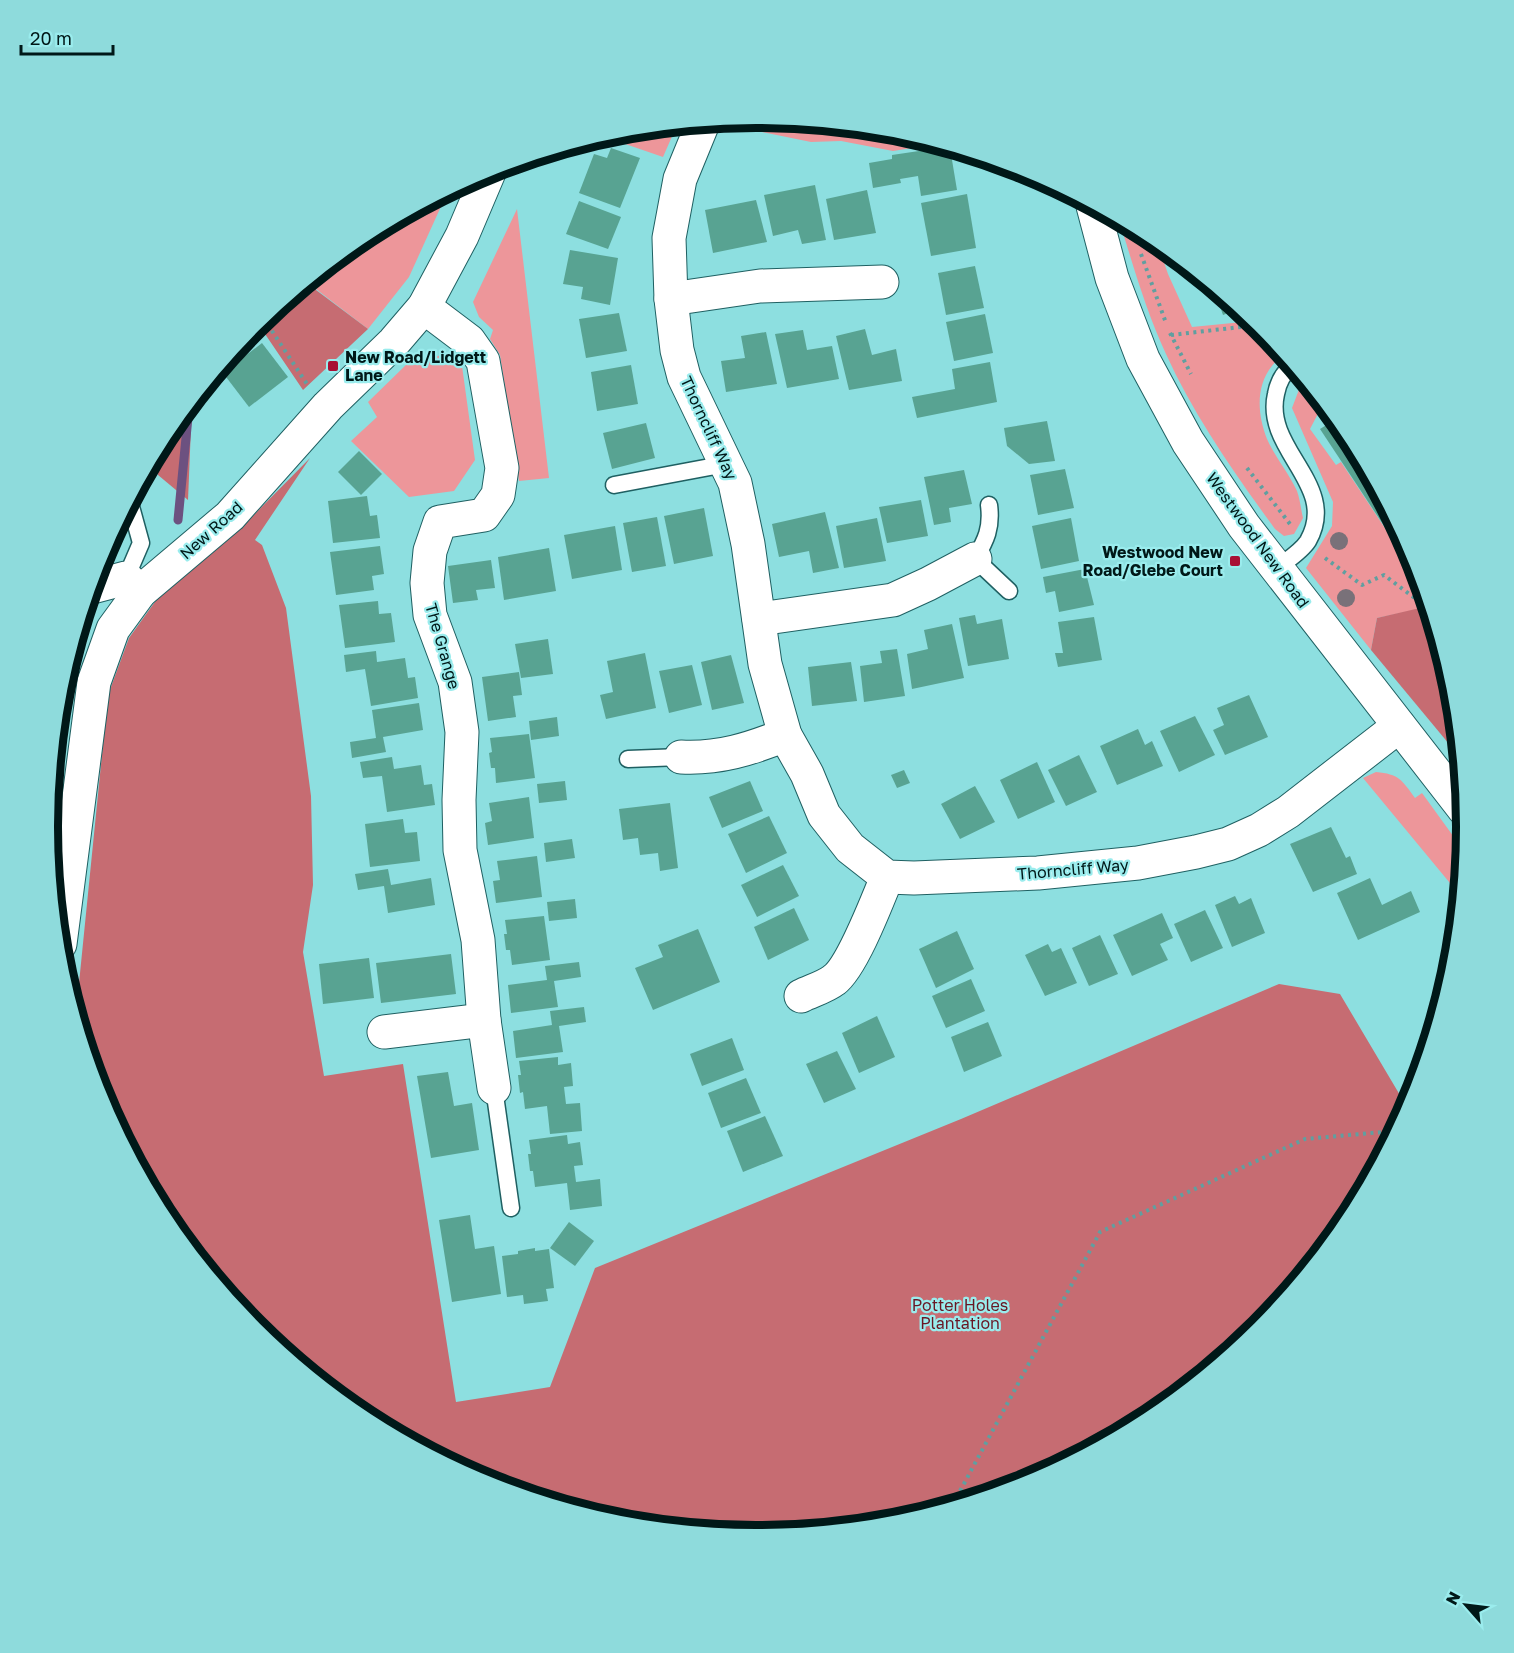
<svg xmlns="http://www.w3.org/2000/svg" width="1514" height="1653" viewBox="0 0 1514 1653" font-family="'Golos Text',sans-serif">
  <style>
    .green { fill: #ed969a }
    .forest { fill: #c66c72 }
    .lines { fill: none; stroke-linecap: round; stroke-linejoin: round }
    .stream { stroke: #6c5180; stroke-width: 9 }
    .building { fill: #58a392 }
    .service-casing { stroke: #1f6062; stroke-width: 19 }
    .minor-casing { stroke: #1f6062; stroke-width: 35 }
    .tertiary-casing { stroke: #1f6062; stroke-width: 35 }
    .path { stroke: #609fa0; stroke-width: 4; stroke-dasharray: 3 4.5; stroke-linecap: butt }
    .service { stroke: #fff; stroke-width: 16 }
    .minor { stroke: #fff; stroke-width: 33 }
    .tertiary { stroke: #fff; stroke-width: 33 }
    .tree { fill: #797179 }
    .poi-dot { fill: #a81035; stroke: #9aeced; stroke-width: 2 }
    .labels { text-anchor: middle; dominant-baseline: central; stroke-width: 4.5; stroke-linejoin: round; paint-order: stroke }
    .poi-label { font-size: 16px; font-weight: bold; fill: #001818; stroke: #9aeced; text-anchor: start }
    .street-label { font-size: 16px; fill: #001818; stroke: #9aeced }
    .park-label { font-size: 16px; fill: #691724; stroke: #9aeced }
    .rim { fill: none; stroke: #001818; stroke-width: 8 }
  </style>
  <rect width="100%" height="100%" fill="#8ddfe0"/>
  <g class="green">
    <polygon points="757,118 896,131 937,144 893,151 841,141 811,142 723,124 725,121"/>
    <polygon points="677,125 663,157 602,136 619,131"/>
    <polygon points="448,191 409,277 368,329 316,289 315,277 363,237"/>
    <polygon points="517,209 549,478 519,481 500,355 490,339 493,330 479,317 473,302"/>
    <path d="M1119,220L1157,242L1168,274L1192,327L1253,321L1283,355C1256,376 1255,408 1267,439C1275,457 1289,473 1297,491C1300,499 1301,510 1303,518L1294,534L1284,536L1275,529C1235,474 1194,416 1166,354C1146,311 1133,265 1119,220Z"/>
    <polygon points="447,354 462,366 475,460 454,491 409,497 351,441 377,417 368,402 409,362"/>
    <polygon points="1303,379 1323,404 1310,429 1336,465 1341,462 1420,581 1434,629 1431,631 1420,609 1377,618 1371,650 1306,568 1332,526 1333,502 1292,408"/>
    <path d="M1376,772C1399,774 1402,780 1415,798L1422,793L1464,851L1459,894L1363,778Z"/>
  </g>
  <g class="forest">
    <polygon points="315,277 316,290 368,329 303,390 263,331 259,322"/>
    <polygon points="192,403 188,500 158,475 157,453 168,432"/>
    <polygon points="310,458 255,540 262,545 286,608 311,796 313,885 303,952 324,1076 403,1064 456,1402 550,1387 595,1268 961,1119 1279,984 1340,994 1407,1107 1346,1221 1258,1328 1151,1416 1028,1482 895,1522 757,1535 618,1522 485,1481 363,1416 255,1328 167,1220 102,1098 76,1013 108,695 129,638 157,599 238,531"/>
    <polygon points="1420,608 1438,640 1452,689 1459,756 1371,650 1377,618"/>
  </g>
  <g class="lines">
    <polyline class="stream" points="178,520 189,407"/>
  </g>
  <g class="building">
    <polygon points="946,147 950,148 957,190 921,196 918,176 900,179 901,183 873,188 869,163 892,159 892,155"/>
    <polygon points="611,148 640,158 620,208 579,193 594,154 607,158"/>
    <polygon points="815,185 826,240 802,244 798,230 773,236 764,195"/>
    <polygon points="867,190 876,233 834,240 826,199"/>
    <polygon points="967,194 976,248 931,256 921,203"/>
    <polygon points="756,200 767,242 713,253 705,210"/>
    <polygon points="579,201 621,217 608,249 566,234"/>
    <polygon points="570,250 618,258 610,305 581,299 583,287 563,284"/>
    <polygon points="975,266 984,308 946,315 938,273"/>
    <polygon points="1214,289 1231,303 1239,309 1223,315"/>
    <polygon points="619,313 627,351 586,358 579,319"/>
    <polygon points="985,314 993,353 954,361 946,322"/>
    <polygon points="865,329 872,355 896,349 902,381 849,390 836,336"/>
    <polygon points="803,330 807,350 832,346 839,379 787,388 775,334"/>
    <polygon points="766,332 777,384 726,392 721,361 745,358 741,336"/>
    <polygon points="262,343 288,377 249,407 223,373"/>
    <polygon points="990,362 997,402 917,418 912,397 955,389 952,369"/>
    <polygon points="631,365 638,404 597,411 591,372"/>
    <polygon points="1336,419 1347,433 1412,555 1419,579 1320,429"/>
    <polygon points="1047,421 1055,461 1029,464 1007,446 1004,428"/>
    <polygon points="646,423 655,458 612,469 603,433"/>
    <polygon points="359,451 382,474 361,495 338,472"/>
    <polygon points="1065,469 1074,508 1038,515 1030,475"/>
    <polygon points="964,470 972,504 949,508 951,522 934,525 924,477"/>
    <polygon points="367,496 370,516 377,515 380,538 333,543 328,501"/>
    <polygon points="921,500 928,536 887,543 879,507"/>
    <polygon points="704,508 713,556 674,564 664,516"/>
    <polygon points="825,512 839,568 813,573 809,551 779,557 772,524"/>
    <polygon points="657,517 666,566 632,572 623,523"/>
    <polygon points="877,518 886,561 844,568 836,526"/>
    <polygon points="1071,518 1079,561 1041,569 1032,526"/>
    <polygon points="615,526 622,570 572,579 564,535"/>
    <polygon points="380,546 384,574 372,576 374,590 336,595 330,552"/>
    <polygon points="549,548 556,591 504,600 498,557"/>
    <polygon points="491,560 495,588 476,590 478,600 453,603 448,566"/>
    <polygon points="1085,569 1094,605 1059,612 1055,591 1046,593 1043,577"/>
    <polygon points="378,601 379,614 391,613 395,642 345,648 339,605"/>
    <polygon points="975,615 977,624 1002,619 1009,659 968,666 959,618"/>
    <polygon points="1094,617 1102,660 1058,667 1055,653 1063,653 1058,622"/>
    <polygon points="952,624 964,678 912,689 907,654 928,649 924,630"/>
    <polygon points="548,639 553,674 521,678 515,644"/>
    <polygon points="897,649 905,696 864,702 860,666 882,663 880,651"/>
    <polygon points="376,651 377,662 405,658 408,678 415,677 418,698 371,706 365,669 346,672 344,655"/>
    <polygon points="645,653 656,708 606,719 600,695 613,692 607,661"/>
    <polygon points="731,655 744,703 712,710 701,662"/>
    <polygon points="851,662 857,701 812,706 808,667"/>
    <polygon points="692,665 702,705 669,713 659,671"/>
    <polygon points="519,672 522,695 513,696 516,717 488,721 482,677"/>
    <polygon points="1249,695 1268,737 1225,755 1213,730 1224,725 1217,708"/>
    <polygon points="419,703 423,730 383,737 386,752 352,758 350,742 376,738 372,710"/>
    <polygon points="1195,716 1215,755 1179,772 1160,731"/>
    <polygon points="557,717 559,736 531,740 529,721"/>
    <polygon points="1138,729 1145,745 1152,741 1163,766 1117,785 1100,746"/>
    <polygon points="529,734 535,778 496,783 495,768 491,768 489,753 492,752 490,738"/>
    <polygon points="1079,755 1097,792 1066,806 1048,770"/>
    <polygon points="392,757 394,769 421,765 424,785 432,784 435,805 387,812 382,776 363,778 360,762"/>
    <polygon points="1037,762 1055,802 1018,819 1000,780"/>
    <polygon points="904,770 910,783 897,788 891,775"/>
    <polygon points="565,781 567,800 539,803 537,784"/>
    <polygon points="750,781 763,811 722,828 709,797"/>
    <polygon points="975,786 995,822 960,839 941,804"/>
    <polygon points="529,797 534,838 488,845 485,823 492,821 489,803"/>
    <polygon points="670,803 678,868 660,871 658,853 640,855 638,838 623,840 619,809"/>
    <polygon points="769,816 787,853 746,873 728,834"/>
    <polygon points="403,819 405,833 417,832 420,861 370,867 365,824"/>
    <polygon points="1331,827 1346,858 1350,856 1357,874 1313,892 1290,844"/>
    <polygon points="572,839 575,858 546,862 544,843"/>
    <polygon points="537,856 542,897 496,903 493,881 500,880 497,861"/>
    <polygon points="783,865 799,896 757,917 741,885"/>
    <polygon points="388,869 391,885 431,878 435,905 388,913 384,886 358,890 355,874"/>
    <polygon points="1370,878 1382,905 1411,891 1420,912 1358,940 1337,893"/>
    <polygon points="1235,896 1239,904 1251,898 1265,933 1232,947 1215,905"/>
    <polygon points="575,899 577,918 549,921 547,902"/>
    <polygon points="794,908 809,940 768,960 754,927"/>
    <polygon points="1205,910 1223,948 1191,962 1174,924"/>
    <polygon points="1162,913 1173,938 1160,944 1168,960 1132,976 1113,935"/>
    <polygon points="544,916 550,960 512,965 510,950 506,950 504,934 507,934 505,920"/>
    <polygon points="698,929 720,982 653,1010 635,968 663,957 658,945"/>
    <polygon points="957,931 974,969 936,988 919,949"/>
    <polygon points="1100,935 1118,974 1089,986 1072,948"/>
    <polygon points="1048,944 1052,952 1061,948 1077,983 1045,996 1025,955"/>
    <polygon points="451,954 456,994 381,1003 376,963"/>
    <polygon points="369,958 374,998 323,1004 319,964"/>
    <polygon points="579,962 581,977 554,981 558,1007 511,1013 508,985 547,980 545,966"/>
    <polygon points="971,979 985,1011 946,1028 932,996"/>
    <polygon points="584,1007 586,1022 559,1026 563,1052 516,1058 513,1031 552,1025 550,1011"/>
    <polygon points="877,1016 895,1057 859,1073 842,1033"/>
    <polygon points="988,1022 1002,1056 964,1072 951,1037"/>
    <polygon points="732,1038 744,1070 702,1086 690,1054"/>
    <polygon points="837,1051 856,1089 824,1103 806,1064"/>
    <polygon points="558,1057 558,1065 571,1063 573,1086 564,1087 566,1104 580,1103 582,1131 550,1134 547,1106 525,1109 523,1092 520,1093 518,1075 521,1075 519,1061"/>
    <polygon points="448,1072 454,1106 472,1103 479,1150 431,1158 417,1076"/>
    <polygon points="746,1078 761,1113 721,1128 708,1093"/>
    <polygon points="765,1116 783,1156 743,1172 727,1131"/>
    <polygon points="567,1135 568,1144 580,1142 583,1165 574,1166 576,1182 600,1179 602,1206 570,1210 567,1183 535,1187 533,1171 530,1171 528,1154 531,1154 529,1140"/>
    <polygon points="470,1215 475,1249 494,1246 501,1294 452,1302 439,1220"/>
    <polygon points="569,1222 594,1241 575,1266 550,1248"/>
    <polygon points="535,1248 535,1251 549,1249 554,1288 546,1289 548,1301 524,1304 523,1295 507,1297 502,1256 518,1254 518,1251"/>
  </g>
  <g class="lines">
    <g class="service-casing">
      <g id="service">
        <polyline points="614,485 726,464"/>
        <path d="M989,505C992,528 986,540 975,559L1009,591"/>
        <path d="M1276,569C1286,561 1301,552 1308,541C1340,485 1263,450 1276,394C1278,383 1283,373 1292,366"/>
        <polyline points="126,578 141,543 130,503"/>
        <polyline points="628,759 681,757"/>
        <polyline points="494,1088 511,1208"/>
      </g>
    </g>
    <g class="minor-casing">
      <g id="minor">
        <polyline points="703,123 680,179 669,238 671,299 677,350 684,377 735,483 748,544 765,664 785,735 807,774 824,815 850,848 887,877 914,878 1038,873 1138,863 1196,852 1228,844 1259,830 1288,812 1399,726"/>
        <polyline points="671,299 760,286 882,282"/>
        <polyline points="424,307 469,341 483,361 502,468 498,495 484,515 440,522 430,551 427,583 430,615 455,682 462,732 459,800 460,850 478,940 484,1020 494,1088"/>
        <polyline points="92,587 126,578 140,592"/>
        <polyline points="759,619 893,600 928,584 975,559"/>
        <path d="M681,757C719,759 750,749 785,735"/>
        <polyline points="60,944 94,682 113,629 140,592 230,516 328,406 394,342 424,307 462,236 490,170"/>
        <path d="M801,996C811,991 825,987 834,980C852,967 878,899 887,877"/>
        <polyline points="384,1032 484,1020"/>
      </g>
    </g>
    <g class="tertiary-casing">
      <polyline id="tertiary" points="1093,206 1112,278 1143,359 1188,442 1244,526 1464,809"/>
    </g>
    <g class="path">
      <polyline points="1141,254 1166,323"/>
      <polyline points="266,317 270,328 307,384"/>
      <polyline points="1170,333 1191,374"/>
      <polyline points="1171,335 1258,325"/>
      <polyline points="1247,468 1290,524"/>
      <polyline points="1325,558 1362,585 1384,575 1428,608"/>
      <polyline points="953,1504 1100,1232 1305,1139 1394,1131"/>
    </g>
    <use href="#service" class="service"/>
    <use href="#minor" class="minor"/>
    <use href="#tertiary" class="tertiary"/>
  </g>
  <g class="tree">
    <circle cx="1339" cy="541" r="9"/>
    <circle cx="1346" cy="598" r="9"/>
  </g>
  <g class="poi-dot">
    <rect x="327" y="360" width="12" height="12" rx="3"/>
    <rect x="1229" y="555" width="12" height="12" rx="3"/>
  </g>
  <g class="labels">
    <g class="poi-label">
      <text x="345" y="357">New Road/Lidgett<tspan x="345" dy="18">Lane</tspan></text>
      <text x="1223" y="552" text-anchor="end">Westwood New<tspan x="1223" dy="18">Road/Glebe Court</tspan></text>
    </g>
    <g class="street-label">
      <text transform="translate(709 428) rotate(65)">Thorncliff Way</text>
      <text transform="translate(211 530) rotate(-42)">New Road</text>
      <text transform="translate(1258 540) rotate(54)">Westwood New Road</text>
      <text transform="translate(443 646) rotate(74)">The Grange</text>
      <text transform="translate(1073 869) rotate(-5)">Thorncliff Way</text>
    </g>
    <g class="park-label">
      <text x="960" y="1305">Potter Holes<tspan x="960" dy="18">Plantation</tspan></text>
    </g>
  </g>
  <path d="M0 0H1514V1653H0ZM756 128H758A698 698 0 0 1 1456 826V827A698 698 0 0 1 758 1525H756A698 698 0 0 1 58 827V826A698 698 0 0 1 756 128Z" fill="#8edbdc" fill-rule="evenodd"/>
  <path class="rim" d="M756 128H758A698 698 0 0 1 1456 826V827A698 698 0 0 1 758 1525H756A698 698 0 0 1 58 827V826A698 698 0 0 1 756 128Z"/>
  <g transform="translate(1466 1605) rotate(298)" stroke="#9aeced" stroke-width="4.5" paint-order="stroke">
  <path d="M0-4.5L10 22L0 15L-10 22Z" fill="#001818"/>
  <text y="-9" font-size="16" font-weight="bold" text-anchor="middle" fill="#001818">N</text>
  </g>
  <path d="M21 45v9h92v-9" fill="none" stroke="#001818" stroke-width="3"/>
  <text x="30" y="45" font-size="18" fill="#001818" stroke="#9aeced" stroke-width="4.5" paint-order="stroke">20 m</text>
</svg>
